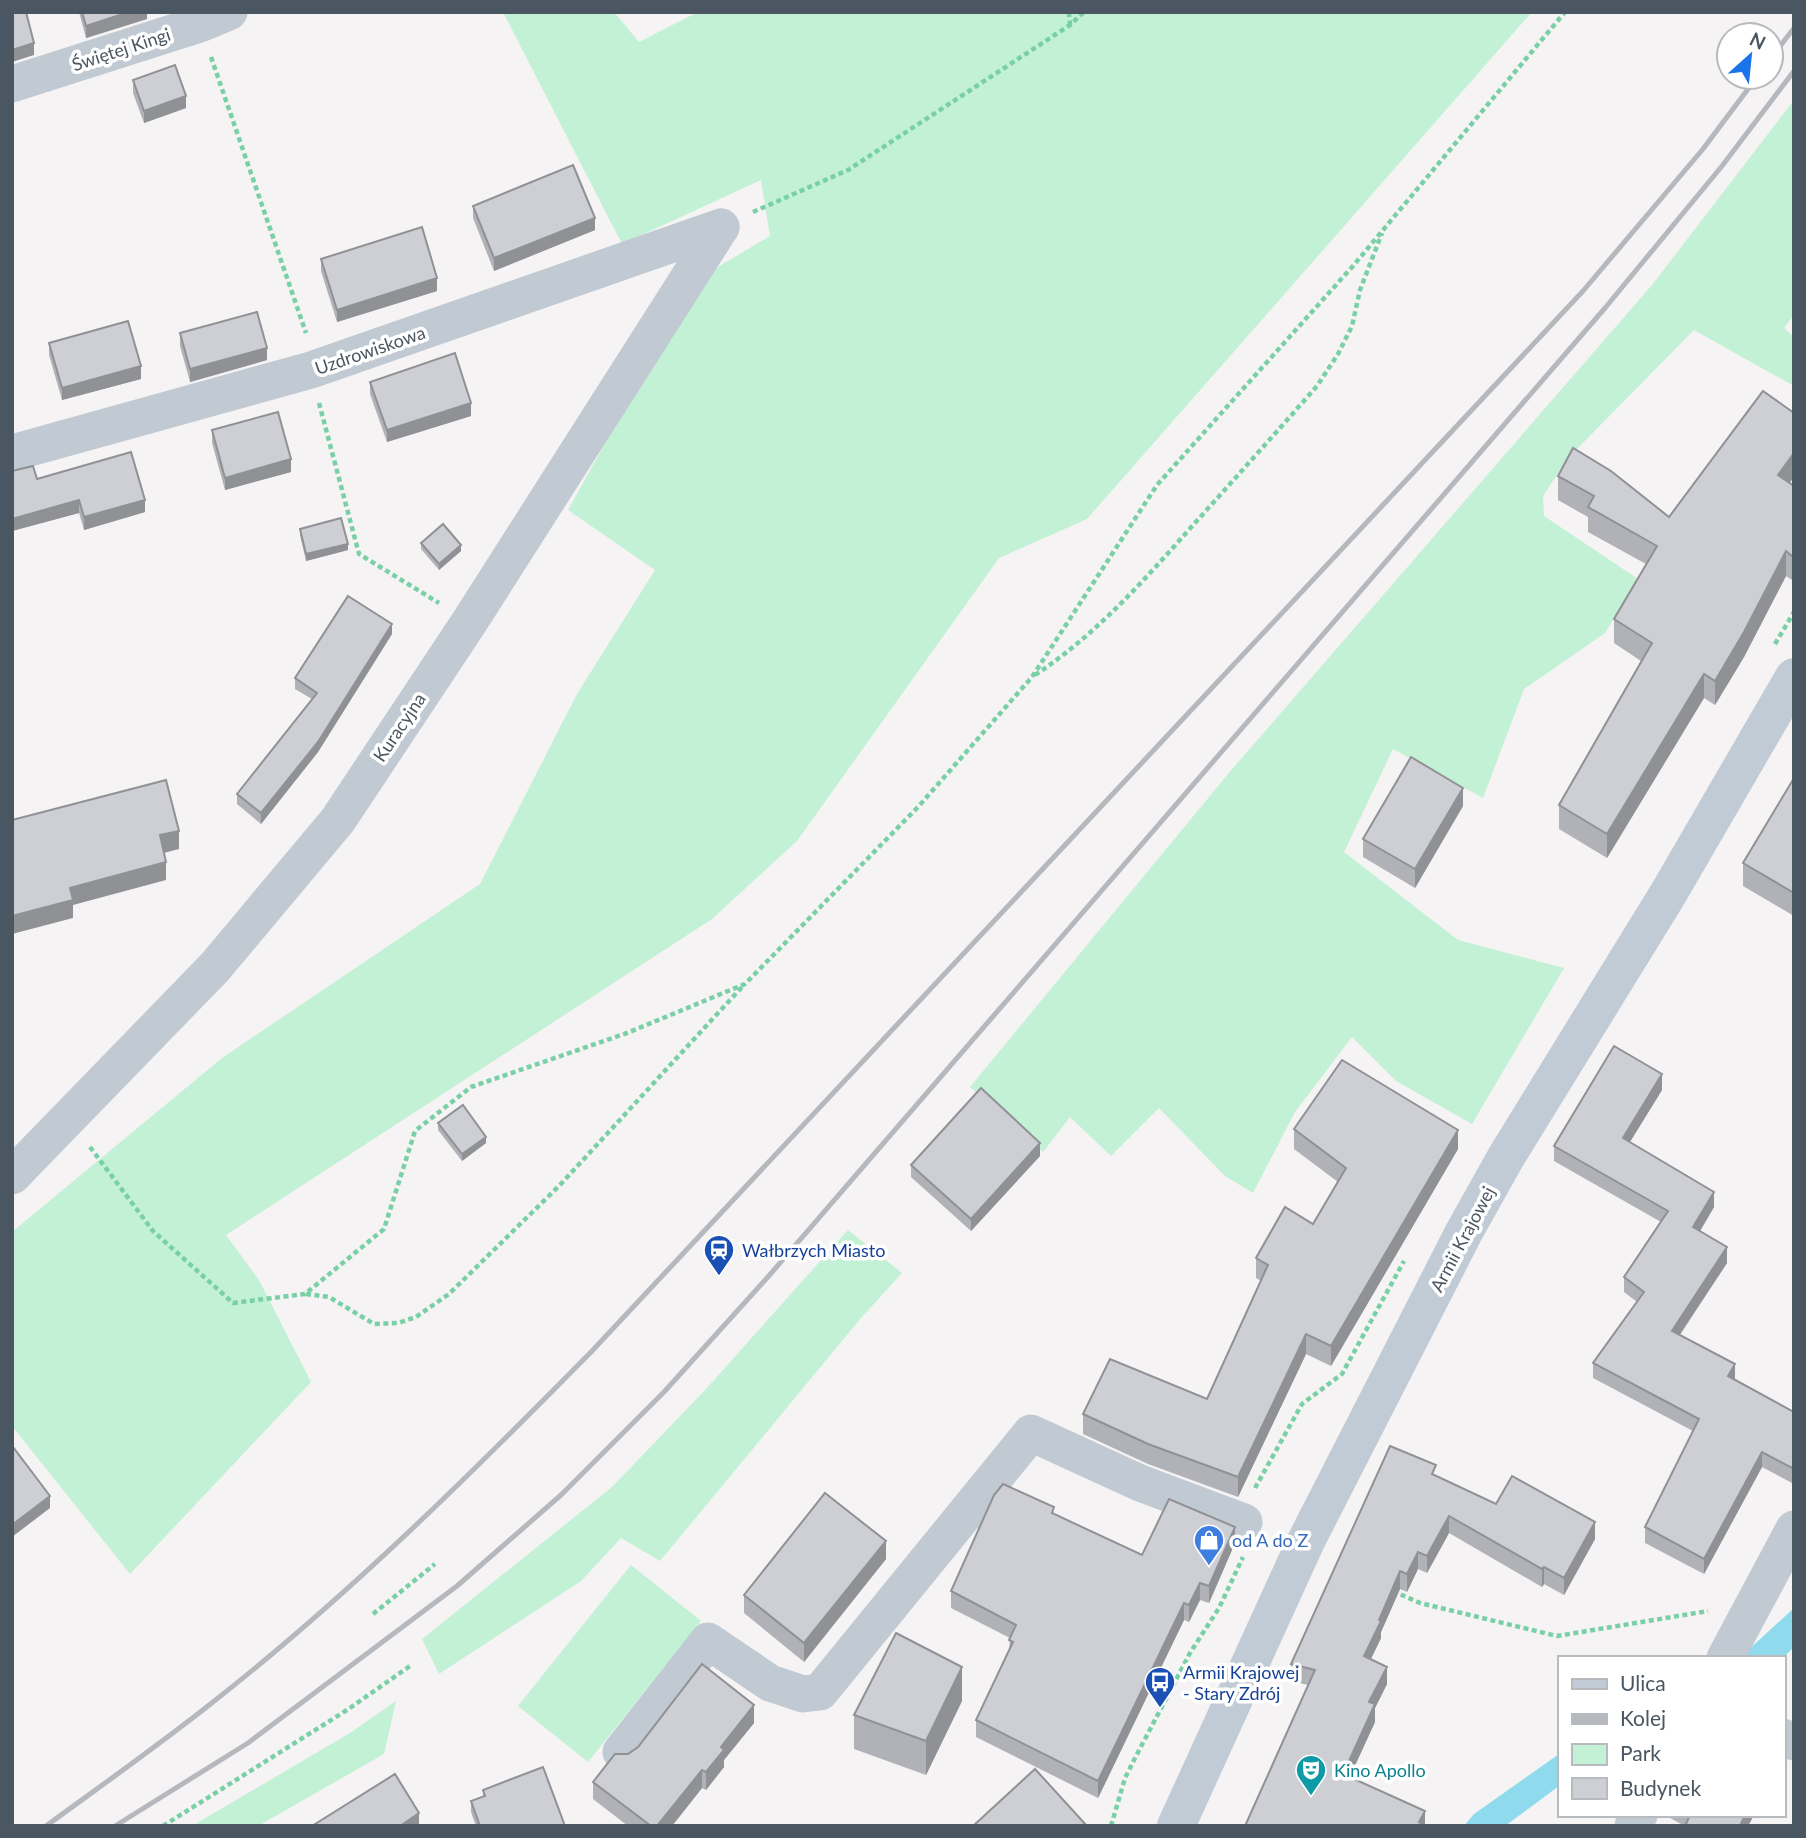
<svg xmlns="http://www.w3.org/2000/svg" width="1806" height="1838" viewBox="0 0 1806 1838" font-family="Lato,sans-serif">
  <style>
    .green { fill: #c3f1d5 }
    .water { fill: #90daee }
    .lines { fill: none; stroke-linecap: round; stroke-linejoin: round }
    .path { stroke: #7ad0a6; stroke-width: 4.5; stroke-dasharray: 5 3.5; stroke-linecap: butt }
    .minor { stroke: #c1cad2; stroke-width: 37 }
    .secondary { stroke: #c1cbd6; stroke-width: 38 }
    .rail { stroke: #b5b8bd; stroke-width: 5 }
    .wall { fill: #b0b2b7 }
    .shaded-wall { fill: #909195 }
    .building { fill: #cdcfd5; stroke: #909195; stroke-width: 2 }
    .labels { text-anchor: middle; dominant-baseline: central; stroke-width: 7; stroke-linejoin: round; paint-order: stroke }
    .street-label { font-size: 18px; fill: #4a5661; stroke: #fff }
    .transit-label { font-size: 18px; fill: #164399; stroke: #fff; text-anchor: start }
    .shop-label { font-size: 18px; fill: #366cbe; stroke: #fff; text-anchor: start }
    .culture-label { font-size: 18px; fill: #0d838f; stroke: #fff; text-anchor: start }
  </style>
  <rect width="100%" height="100%" fill="#f5f3f3"/>
  <g class="green">
    <polygon points="503,12 614,12 639,42 698,12 1532,12 1087,519 999,558 797,841 712,919 226,1235 259,1280 311,1382 130,1574 12,1426 12,1232 222,1058 480,884 577,694 655,570 568,510 696,280 770,236 761,180 622,244"/>
    <polygon points="1794,100 1794,315 1784,328 1794,337 1794,386 1694,330 1568,458 1543,496 1544,516 1638,579 1605,633 1524,689 1483,798 1393,749 1344,852 1458,940 1564,968 1472,1124 1396,1081 1352,1037 1295,1112 1253,1193 1225,1176 1159,1108 1111,1156 1070,1117 1043,1152 970,1087 1228,774 1652,285"/>
    <polygon points="848,1230 902,1273 861,1318 660,1561 621,1538 581,1581 439,1674 422,1639 612,1487 706,1389"/>
    <polygon points="631,1565 701,1621 588,1762 518,1706"/>
    <polygon points="396,1701 384,1754 258,1826 192,1826 350,1733"/>
  </g>
  <g class="water">
    <polygon points="1794,1608 1794,1647 1783,1658 1734,1658 1745,1653"/>
    <polygon points="1559,1754 1559,1786 1505,1826 1464,1826 1474,1814"/>
  </g>
  <g class="lines">
    <g class="path">
      <polyline points="1069,12 1070,25"/>
      <polyline points="211,57 306,333"/>
      <polyline points="753,212 848,170 1070,25 1084,12"/>
      <polyline points="319,403 359,554 439,603"/>
      <polyline points="1775,644 1794,612"/>
      <path d="M1035,675C1094,636 1140,585 1186,533C1230,484 1274,435 1317,386L1338,354L1352,326L1360,290L1382,233"/>
      <polyline points="90,1147 153,1231 233,1303 305,1294 384,1229 415,1131 471,1087 627,1033 745,984 918,807 1032,677 1157,485 1353,266 1565,12"/>
      <polyline points="306,1294 329,1297 374,1324 398,1323 416,1317 449,1294 559,1186 742,987"/>
      <polyline points="1255,1488 1302,1404 1342,1374 1404,1261"/>
      <polyline points="1393,1591 1420,1603 1557,1636 1708,1611"/>
      <polyline points="373,1614 435,1564"/>
      <polyline points="163,1826 347,1710 410,1666"/>
      <polyline points="1111,1826 1125,1778 1134,1760 1190,1653 1219,1608 1243,1557"/>
    </g>
    <g class="minor">
      <polyline points="12,84 200,24 229,12"/>
      <polyline points="12,453 311,370 721,227"/>
      <polyline points="12,1176 215,967 338,820 470,621 721,227"/>
      <polyline points="1725,1658 1794,1529"/>
      <polyline points="1783,1737 1794,1742"/>
      <polyline points="621,1752 708,1641 770,1683 803,1694 820,1692 1031,1433 1140,1483 1244,1522"/>
      <polyline points="1633,1826 1639,1815"/>
    </g>
    <polyline class="secondary" points="1176,1826 1306,1541 1464,1232 1506,1157 1668,894 1794,677"/>
    <g class="rail">
      <polyline points="1771,58 1794,28"/>
      <path d="M46,1826C102,1785 159,1745 213,1702C348,1596 471,1474 592,1351L1583,291L1703,149L1757,77"/>
      <polyline points="115,1826 248,1743 457,1586 561,1495 664,1392 767,1278 1605,308 1722,166 1794,71"/>
    </g>
  </g>
  <g class="wall">
    <polygon points="79,12 147,12 147,19 86,38"/>
    <polygon points="133,80 186,108 144,123 133,93"/>
    <polygon points="473,206 595,230 494,271 473,218"/>
    <polygon points="321,259 437,291 337,322 321,271"/>
    <polygon points="180,333 267,360 190,382 180,346"/>
    <polygon points="49,343 141,379 62,400 49,355"/>
    <polygon points="370,382 471,416 387,442 370,394"/>
    <polygon points="212,430 291,472 225,490 212,443"/>
    <polygon points="12,471 37,479 145,512 84,530 79,513 12,531"/>
    <polygon points="1558,476 1669,517 1790,483 1794,486 1792,580 1786,576 1744,657 1715,705 1704,698 1607,858 1559,829 1559,805 1641,661 1614,643 1614,619 1646,564 1588,532 1588,517 1558,500"/>
    <polygon points="300,529 348,550 306,561 300,535"/>
    <polygon points="421,543 461,551 439,570 421,549"/>
    <polygon points="392,634 318,752 261,824 237,804 237,794 312,699 295,689 295,678"/>
    <polygon points="1794,778 1794,916 1743,886 1743,863"/>
    <polygon points="1463,806 1415,888 1363,857 1363,839"/>
    <polygon points="1662,1090 1630,1142 1714,1207 1700,1231 1727,1263 1680,1335 1735,1380 1794,1412 1792,1483 1762,1467 1704,1574 1645,1543 1645,1527 1693,1431 1593,1378 1593,1363 1637,1302 1624,1292 1624,1277 1661,1222 1554,1161 1554,1146"/>
    <polygon points="438,1123 486,1143 462,1161 438,1130"/>
    <polygon points="1294,1129 1458,1149 1331,1366 1306,1354 1238,1497 1148,1464 1083,1434 1083,1414 1207,1399 1261,1281 1256,1278 1256,1258 1313,1224 1338,1182 1294,1149"/>
    <polygon points="1040,1156 971,1231 911,1177 911,1165"/>
    <polygon points="1436,1476 1496,1504 1595,1539 1564,1595 1544,1584 1542,1587 1449,1533 1427,1573 1418,1569 1407,1592 1400,1589 1381,1632 1381,1638 1371,1659 1387,1684 1375,1708 1375,1722 1350,1777 1308,1685 1291,1681 1291,1664"/>
    <polygon points="1054,1515 1142,1555 1235,1543 1209,1603 1200,1600 1189,1622 1184,1620 1098,1798 976,1737 976,1720 1009,1652 1010,1638 951,1608 951,1591"/>
    <polygon points="886,1559 804,1662 744,1613 744,1595"/>
    <polygon points="962,1701 926,1775 854,1749 854,1715"/>
    <polygon points="754,1723 724,1760 724,1767 706,1790 702,1788 672,1826 628,1826 593,1799 593,1782 628,1754"/>
    <polygon points="483,1790 565,1826 476,1826 471,1812 471,1801 483,1797"/>
    <polygon points="1670,1815 1754,1815 1748,1826 1685,1826 1670,1818"/>
  </g>
  <g class="shaded-wall">
    <polygon points="129,12 147,12 147,19 86,38 86,26"/>
    <polygon points="34,43 34,55 12,62 12,50"/>
    <polygon points="186,96 186,108 144,123 144,111"/>
    <polygon points="595,218 595,230 494,271 494,258"/>
    <polygon points="437,278 437,291 337,322 337,310"/>
    <polygon points="267,348 267,360 190,382 190,369"/>
    <polygon points="141,366 141,379 62,400 62,388"/>
    <polygon points="471,403 471,416 387,442 387,430"/>
    <polygon points="1794,453 1794,477 1778,499 1778,475"/>
    <polygon points="291,459 291,472 225,490 225,478"/>
    <polygon points="79,500 79,513 12,531 12,519"/>
    <polygon points="145,500 145,512 84,530 84,517"/>
    <polygon points="348,544 348,550 306,561 306,554"/>
    <polygon points="461,545 461,551 439,570 439,564"/>
    <polygon points="1786,551 1786,576 1744,657 1715,705 1715,681"/>
    <polygon points="1794,553 1794,577 1792,580 1792,556"/>
    <polygon points="392,624 392,634 318,752 261,824 261,813"/>
    <polygon points="1704,674 1704,698 1607,858 1607,834"/>
    <polygon points="1463,788 1463,806 1415,888 1415,869"/>
    <polygon points="179,831 179,849 160,854 160,835"/>
    <polygon points="166,862 166,880 73,905 73,918 12,934 12,916 70,888"/>
    <polygon points="1662,1074 1662,1090 1623,1153 1623,1138"/>
    <polygon points="1458,1130 1458,1149 1331,1366 1331,1346"/>
    <polygon points="486,1137 486,1143 462,1161 462,1154"/>
    <polygon points="1040,1143 1040,1156 971,1231 971,1219"/>
    <polygon points="1714,1192 1714,1207 1693,1243 1693,1227"/>
    <polygon points="1727,1247 1727,1263 1672,1346 1672,1331"/>
    <polygon points="1306,1334 1306,1354 1238,1497 1238,1477"/>
    <polygon points="1735,1364 1735,1379 1728,1392 1728,1376"/>
    <polygon points="1762,1452 1762,1467 1704,1574 1704,1559"/>
    <polygon points="1794,1464 1794,1480 1792,1483 1792,1468"/>
    <polygon points="50,1496 50,1508 12,1537 12,1525"/>
    <polygon points="1449,1516 1449,1533 1427,1573 1427,1556"/>
    <polygon points="1595,1522 1595,1539 1564,1595 1564,1578"/>
    <polygon points="1235,1527 1235,1543 1209,1603 1209,1586"/>
    <polygon points="886,1541 886,1559 804,1662 804,1643"/>
    <polygon points="1418,1552 1418,1569 1407,1592 1407,1574"/>
    <polygon points="1544,1567 1544,1584 1542,1587 1542,1569"/>
    <polygon points="1400,1571 1400,1589 1381,1632 1381,1638 1364,1673 1364,1656"/>
    <polygon points="1200,1583 1200,1600 1189,1622 1189,1605"/>
    <polygon points="1184,1603 1184,1620 1098,1798 1098,1781"/>
    <polygon points="962,1667 962,1701 926,1775 926,1741"/>
    <polygon points="1387,1667 1387,1684 1375,1708 1375,1722 1343,1791 1343,1774 1369,1702"/>
    <polygon points="754,1705 754,1723 724,1760 724,1767 706,1790 706,1772 721,1747"/>
    <polygon points="702,1770 702,1788 672,1826 657,1826"/>
    <polygon points="1425,1811 1425,1826 1419,1822"/>
    <polygon points="419,1813 419,1825 418,1826 400,1826"/>
    <polygon points="1745,1815 1754,1815 1748,1826 1740,1826"/>
  </g>
  <g class="building">
    <polygon points="12,12 26,12 34,43 12,50"/>
    <polygon points="82,12 129,12 86,26"/>
    <polygon points="175,65 186,96 144,111 133,80"/>
    <polygon points="573,165 595,218 494,258 473,206"/>
    <polygon points="422,227 437,278 337,310 321,259"/>
    <polygon points="257,312 267,348 190,369 180,333"/>
    <polygon points="128,321 141,366 62,388 49,343"/>
    <polygon points="455,353 471,403 387,430 370,382"/>
    <polygon points="1763,391 1794,413 1794,453 1778,475 1794,486 1794,553 1792,556 1786,551 1744,632 1715,681 1704,674 1607,834 1559,805 1652,643 1614,619 1657,546 1588,507 1594,496 1558,476 1573,448 1611,471 1669,517"/>
    <polygon points="278,412 291,459 225,478 212,430"/>
    <polygon points="131,452 145,500 84,517 79,500 12,519 12,471 33,466 37,479"/>
    <polygon points="341,518 348,544 306,554 300,529"/>
    <polygon points="443,524 461,545 439,564 421,543"/>
    <polygon points="348,596 392,624 318,742 261,813 237,794 317,693 295,678"/>
    <polygon points="1411,757 1463,788 1415,869 1363,839"/>
    <polygon points="1794,778 1794,893 1743,863"/>
    <polygon points="166,780 179,831 160,835 166,862 70,888 73,900 12,916 12,820"/>
    <polygon points="1614,1046 1662,1074 1623,1138 1714,1192 1693,1227 1727,1247 1672,1331 1735,1364 1728,1376 1794,1412 1794,1464 1792,1468 1762,1452 1704,1559 1645,1527 1699,1419 1593,1363 1644,1292 1624,1277 1668,1211 1554,1146"/>
    <polygon points="1342,1060 1458,1130 1331,1346 1306,1334 1238,1477 1148,1444 1083,1414 1110,1359 1207,1399 1268,1265 1256,1258 1285,1207 1313,1224 1346,1168 1294,1129"/>
    <polygon points="981,1088 1040,1143 971,1219 911,1165"/>
    <polygon points="463,1105 486,1137 462,1154 438,1123"/>
    <polygon points="1390,1446 1436,1465 1432,1474 1496,1504 1512,1476 1595,1522 1564,1578 1544,1567 1542,1569 1449,1516 1427,1556 1418,1552 1407,1574 1400,1571 1379,1620 1381,1621 1364,1656 1387,1667 1369,1702 1375,1704 1343,1774 1425,1811 1419,1822 1426,1826 1245,1826 1315,1670 1291,1664"/>
    <polygon points="12,1447 13,1447 50,1496 12,1525"/>
    <polygon points="1003,1484 1054,1507 1052,1513 1142,1555 1169,1499 1235,1527 1209,1586 1200,1583 1189,1605 1184,1603 1098,1781 976,1720 1013,1642 1009,1640 1016,1625 951,1591 994,1495"/>
    <polygon points="825,1493 886,1541 804,1643 744,1595"/>
    <polygon points="896,1633 962,1667 926,1741 854,1715"/>
    <polygon points="702,1664 754,1705 721,1747 724,1750 706,1772 702,1770 657,1826 651,1826 593,1782 615,1754 628,1754 638,1747"/>
    <polygon points="543,1767 565,1826 480,1826 471,1801 485,1796 483,1790"/>
    <polygon points="1035,1769 1087,1826 973,1826"/>
    <polygon points="395,1774 419,1813 400,1826 312,1826"/>
    <polygon points="1690,1815 1745,1815 1740,1826 1685,1826"/>
  </g>
  <defs>
    <g id="station-pin" transform="scale(1.575)"><path d="M0 17L-7.5 6A9.5 9.5 0 1 1 7.5 6Z" fill="#1a4fb4" stroke="#fff"/><path d="M-3-6H3Q5-6 5-4V2Q5 4 3 4L4.5 6H3L1.5 4h-3L-3 6H-4.5L-3 4Q-5 4-5 2V-4Q-5-6-3-6ZM-3.5-4v3h7v-3ZM-3.5 1v1.5H-2V1ZM2 1v1.5H3.5V1Z" fill="#fff"/></g>
    <g id="shop-pin" transform="scale(1.575)"><path d="M0 17L-7.5 6A9.5 9.5 0 1 1 7.5 6Z" fill="#3f7fe0" stroke="#fff"/><path d="M-5-2.5h2.3a2.7 3.5 0 0 1 5.4 0H5L5.5 6h-11ZM-1.5-2.5h3a1.5 2.3 0 0 0-3 0Z" fill="#fff"/></g>
    <g id="bus-pin" transform="scale(1.575)"><path d="M0 17L-7.5 6A9.5 9.5 0 1 1 7.5 6Z" fill="#1a4fb4" stroke="#fff"/><path d="M-5-6H5V4H4V6H2V4H-2V6H-4V4H-5ZM-3.5-4V0h7V-4ZM-3.5 1.2v1.5H-2V1.2ZM2 1.2v1.5H3.5V1.2Z" fill="#fff"/></g>
    <g id="theatre-pin" transform="scale(1.575)"><path d="M0 17L-7.5 6A9.5 9.5 0 1 1 7.5 6Z" fill="#0f9aa8" stroke="#fff"/><path d="M-5-5.5Q0-4 5-5.5V0Q5 5 0 6Q-5 5-5 0ZM-3.3-2.5H-1v1.5H-3.3ZM1-2.5H3.3v1.5H1ZM-2.8 1Q0 5.5 2.8 1Z" fill="#fff"/></g>
  </defs>
  <g fill-rule="evenodd">
    <use href="#station-pin" x="719" y="1250"/>
    <use href="#shop-pin" x="1209" y="1540"/>
    <use href="#bus-pin" x="1160" y="1682"/>
    <use href="#theatre-pin" x="1311" y="1770"/>
  </g>
  <g class="labels">
    <g class="street-label">
      <text transform="translate(121 49) rotate(-18)">Świętej Kingi</text>
      <text transform="translate(370 350) rotate(-19)">Uzdrowiskowa</text>
      <text transform="translate(399 727) rotate(-56)">Kuracyjna</text>
      <text transform="translate(1462 1239) rotate(-62)">Armii Krajowej</text>
    </g>
    <g class="transit-label">
      <text x="742" y="1250">Wałbrzych Miasto</text>
      <text x="1183" y="1672">Armii Krajowej<tspan x="1183" dy="21">- Stary Zdrój</tspan></text>
    </g>
    <g class="shop-label">
      <text x="1232" y="1540">od A do Z</text>
    </g>
    <g class="culture-label">
      <text x="1334" y="1770">Kino Apollo</text>
    </g>
  </g>
  <rect width="1806" height="1838" fill="none" stroke="#4a5661" stroke-width="28"/>
  <rect x="1558" y="1656" width="228" height="161" fill="#ffffff" stroke="#b7bbc0" stroke-width="2"/>
  <rect x="1572" y="1679" width="35" height="10" fill="#c1cbd6" stroke="#b7bbc0" stroke-width="2"/>
  <text x="1620" y="1691" font-size="21" fill="#4a5661">Ulica</text>
  <rect x="1572" y="1714" width="35" height="10" fill="#b5b8bd" stroke="#b7bbc0" stroke-width="2"/>
  <text x="1620" y="1726" font-size="21" fill="#4a5661">Kolej</text>
  <rect x="1572" y="1744" width="35" height="21" fill="#c3f1d5" stroke="#b7bbc0" stroke-width="2"/>
  <text x="1620" y="1761" font-size="21" fill="#4a5661">Park</text>
  <rect x="1572" y="1778" width="35" height="21" fill="#cdcfd5" stroke="#b7bbc0" stroke-width="2"/>
  <text x="1620" y="1796" font-size="21" fill="#4a5661">Budynek</text>
  <g transform="translate(1750 56) rotate(27)"><circle r="33" fill="#ffffff" stroke="#b7bbc0" stroke-width="2"/>
  <path d="M0-5L12 26L0 18L-12 26Z" fill="#1a73e8"/>
  <text y="-10" font-size="19" font-weight="bold" text-anchor="middle" fill="#4a5661">N</text>
  </g>
</svg>
